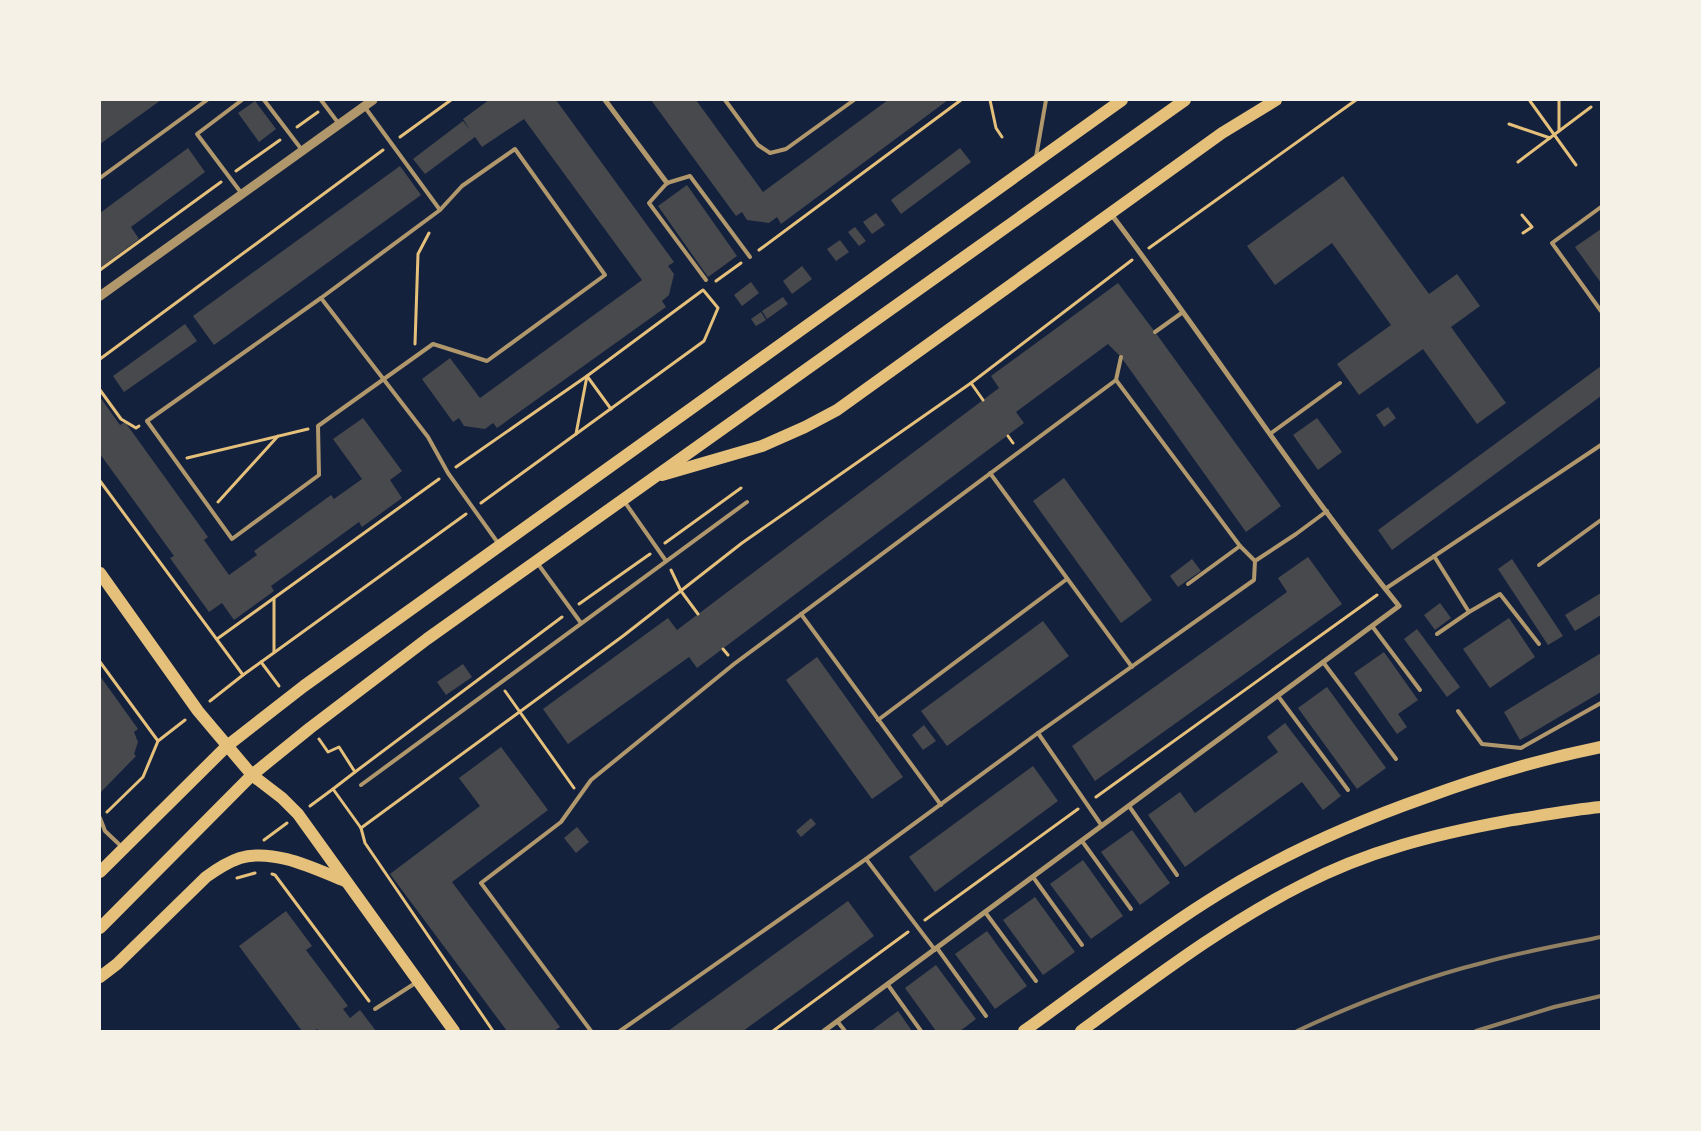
<svg xmlns="http://www.w3.org/2000/svg" width="1701" height="1131" viewBox="0 0 1701 1131" font-family="Commissioner,sans-serif">
  <style>
    .building { fill: #48494c }
    .lines { fill: none; stroke-linecap: round; stroke-linejoin: round }
    .path { stroke: #e5c07b; stroke-width: 3 }
    .service { stroke: #b1986c; stroke-width: 4 }
    .minor { stroke: #b1986c; stroke-width: 5 }
    .tertiary { stroke: #b1986c; stroke-width: 9 }
    .primary { stroke: #e5c07b; stroke-width: 12 }
    .rail { stroke: #918062; stroke-width: 4 }
  </style>
  <rect width="100%" height="100%" fill="#14213d"/>
  <g class="building">
    <polygon points="100,100 161,100 100,144"/>
    <polygon points="489,100 556,100 674,262 668,266 674,274 669,295 662,301 666,307 497,428 493,423 485,429 464,426 459,418 453,422 422,379 450,358 480,398 642,280 524,119 482,147 475,137 425,174 413,159 463,121 470,130 463,119"/>
    <polygon points="651,100 696,100 763,192 888,100 948,100 781,224 777,217 769,223 747,220 742,212 736,216"/>
    <polygon points="255,101 276,129 259,142 238,113"/>
    <polygon points="188,148 205,172 131,227 139,239 100,268 100,213"/>
    <polygon points="960,148 971,162 901,214 891,200"/>
    <polygon points="400,166 421,195 214,345 193,316"/>
    <polygon points="1343,176 1429,294 1457,274 1480,306 1451,327 1506,403 1477,424 1423,349 1359,395 1337,364 1391,325 1332,243 1275,285 1247,246"/>
    <polygon points="687,185 737,256 708,277 658,206"/>
    <polygon points="876,213 885,225 872,234 863,222"/>
    <polygon points="855,227 866,241 859,246 848,232"/>
    <polygon points="1601,229 1601,283 1575,247"/>
    <polygon points="840,240 849,252 836,261 827,249"/>
    <polygon points="802,266 812,279 792,294 783,281"/>
    <polygon points="751,282 759,293 742,306 734,295"/>
    <polygon points="1118,283 1155,332 1281,506 1246,532 1121,357 1108,344 1016,412 1024,423 697,668 689,657 568,744 543,709 668,618 677,630 999,388 991,376"/>
    <polygon points="783,297 788,304 767,319 762,311"/>
    <polygon points="761,312 766,320 756,326 751,319"/>
    <polygon points="185,324 197,341 124,392 113,376"/>
    <polygon points="1601,366 1601,396 1392,550 1378,530"/>
    <polygon points="100,397 120,425 125,422 208,537 204,540 229,575 257,555 254,551 331,495 334,499 362,479 333,439 363,418 402,471 390,480 402,498 362,527 359,522 271,586 274,591 234,620 222,603 209,612 170,558 174,556 100,454"/>
    <polygon points="1388,407 1396,418 1384,427 1376,415"/>
    <polygon points="1317,418 1342,452 1318,470 1293,435"/>
    <polygon points="1064,478 1152,600 1121,623 1033,501"/>
    <polygon points="1308,557 1342,604 1095,781 1072,746 1287,592 1278,578"/>
    <polygon points="1192,559 1201,571 1178,587 1170,576"/>
    <polygon points="1512,559 1563,636 1548,645 1498,569"/>
    <polygon points="1601,593 1601,615 1575,631 1565,615"/>
    <polygon points="1440,603 1451,618 1435,630 1424,615"/>
    <polygon points="1509,618 1535,657 1490,688 1463,649"/>
    <polygon points="1043,621 1069,656 947,746 921,711"/>
    <polygon points="1417,629 1460,687 1447,697 1404,639"/>
    <polygon points="1384,652 1418,700 1398,714 1407,727 1397,734 1354,673"/>
    <polygon points="1601,653 1601,692 1520,740 1504,712"/>
    <polygon points="817,657 903,777 872,799 786,680"/>
    <polygon points="463,664 472,677 446,695 437,682"/>
    <polygon points="100,676 138,729 134,732 138,742 134,754 136,756 100,793"/>
    <polygon points="1327,687 1386,768 1357,789 1298,708"/>
    <polygon points="1285,723 1341,796 1323,810 1302,782 1185,867 1148,815 1180,792 1195,813 1278,752 1286,763 1267,737"/>
    <polygon points="924,725 936,741 923,750 912,735"/>
    <polygon points="501,747 548,810 452,882 560,1027 554,1031 507,1031 390,874 480,806 459,778"/>
    <polygon points="1033,766 1058,801 935,892 909,857"/>
    <polygon points="811,818 816,824 801,837 796,831"/>
    <polygon points="577,827 589,842 576,853 564,838"/>
    <polygon points="1132,830 1170,883 1140,905 1101,852"/>
    <polygon points="1083,860 1123,916 1091,939 1050,884"/>
    <polygon points="1035,897 1075,952 1043,975 1003,920"/>
    <polygon points="848,901 874,936 743,1031 668,1031"/>
    <polygon points="286,911 312,946 306,950 348,1006 343,1009 350,1018 360,1010 376,1031 319,1031 317,1029 314,1031 302,1031 239,946"/>
    <polygon points="987,931 1027,986 995,1009 955,954"/>
    <polygon points="936,965 976,1019 960,1031 936,1031 905,988"/>
    <polygon points="898,1011 912,1031 871,1031"/>
  </g>
  <g class="lines">
    <g class="path">
      <polyline points="990,100 996,128 1002,137"/>
      <polyline points="1559,100 1559,131"/>
      <polyline points="1530,101 1576,165"/>
      <polyline points="1509,124 1550,138"/>
      <polyline points="297,127 318,112"/>
      <polyline points="400,137 451,100"/>
      <polyline points="1518,162 1591,107"/>
      <polyline points="236,171 280,140"/>
      <polyline points="1522,215 1532,227 1523,233"/>
      <polyline points="1149,248 1356,100"/>
      <polyline points="759,250 961,100"/>
      <polyline points="100,270 221,182"/>
      <polyline points="716,281 741,263"/>
      <polyline points="415,344 418,254 429,233"/>
      <polyline points="100,359 383,150"/>
      <polyline points="971,383 983,400"/>
      <polyline points="100,390 121,419 136,428 139,426"/>
      <polyline points="576,434 587,376 611,409"/>
      <polyline points="1008,436 1013,443"/>
      <polyline points="187,458 308,429"/>
      <polyline points="456,467 587,376 703,290"/>
      <polyline points="100,481 243,675"/>
      <polyline points="218,502 278,436"/>
      <polyline points="481,503 704,341 718,308 704,291"/>
      <polyline points="665,543 741,488"/>
      <polyline points="671,570 681,591 698,614"/>
      <polyline points="274,598 274,652"/>
      <polyline points="579,604 650,554"/>
      <polyline points="217,639 439,479"/>
      <polyline points="723,649 728,655"/>
      <polyline points="100,662 158,741"/>
      <polyline points="261,662 279,686"/>
      <polyline points="505,691 574,788"/>
      <polyline points="210,701 243,675 466,514"/>
      <polyline points="319,739 328,752 339,747 355,772 333,789 361,828 365,843 493,1031"/>
      <polyline points="355,772 562,617"/>
      <polyline points="1096,797 1377,595"/>
      <polyline points="310,806 333,789"/>
      <polyline points="107,812 143,777 158,741 185,720"/>
      <polyline points="361,828 623,636 742,543 971,383 1132,260"/>
      <polyline points="264,840 287,823"/>
      <polyline points="272,874 275,875 369,1001"/>
      <polyline points="237,878 255,873"/>
      <polyline points="925,920 1078,809"/>
      <polyline points="773,1031 908,932"/>
    </g>
    <g class="service">
      <polyline points="264,100 302,150"/>
      <polyline points="321,100 339,124"/>
      <polyline points="725,100 758,145 770,153 786,149 854,100"/>
      <polyline points="364,106 440,210 321,298 428,437 448,473 498,543"/>
      <polyline points="1036,157 1046,100"/>
      <polyline points="100,178 207,100"/>
      <polyline points="242,194 197,134 242,100"/>
      <polyline points="1601,207 1552,243 1601,311"/>
      <polyline points="706,280 649,203 667,183 690,176 750,257"/>
      <polyline points="321,298 147,421 232,539 319,475 318,426 433,344 487,361 605,275 515,149 462,186 440,210"/>
      <polyline points="1155,332 1183,312"/>
      <polyline points="1270,434 1340,383"/>
      <polyline points="990,473 1132,667"/>
      <polyline points="624,501 666,561"/>
      <polyline points="1434,556 1469,612"/>
      <polyline points="1255,561 1296,534 1327,511"/>
      <polyline points="538,564 581,623"/>
      <polyline points="1539,565 1601,520"/>
      <polyline points="1188,584 1240,546"/>
      <polyline points="1385,589 1601,445"/>
      <polyline points="801,614 941,805"/>
      <polyline points="1372,626 1420,690"/>
      <polyline points="1437,634 1469,612 1500,594 1539,644"/>
      <polyline points="1323,662 1396,759"/>
      <polyline points="1278,696 1348,790"/>
      <polyline points="1458,711 1482,744 1521,748 1601,703"/>
      <polyline points="878,720 1067,579"/>
      <polyline points="1038,733 1102,826"/>
      <polyline points="361,785 747,502"/>
      <polyline points="1129,806 1177,875"/>
      <polyline points="100,818 105,831 122,847"/>
      <polyline points="1082,841 1131,909"/>
      <polyline points="866,859 935,950"/>
      <polyline points="1033,877 1082,945"/>
      <polyline points="985,912 1036,981"/>
      <polyline points="937,948 986,1016"/>
      <polyline points="888,985 921,1031"/>
      <polyline points="375,1009 417,982"/>
      <polyline points="837,1021 845,1031"/>
      <polyline points="591,1031 481,883 561,822 591,780 734,664 1116,380 1121,357"/>
      <polyline points="620,1031 866,859 1038,733 1254,580 1255,561 1240,546 1116,380"/>
    </g>
    <g class="minor">
      <polyline points="605,100 667,183"/>
      <path d="M824,1031L1399,606C1297,480 1209,343 1111,214"/>
    </g>
    <polyline class="tertiary" points="100,296 373,100"/>
    <g class="primary">
      <polyline points="662,475 762,446 805,427 837,410 1222,133 1276,100"/>
      <polyline points="100,573 198,711 252,775 282,798 298,814 454,1031"/>
      <polyline points="100,872 227,746 304,686 1122,100"/>
      <polyline points="100,928 252,775 310,728 427,639 1185,100"/>
      <path d="M100,977L117,964L206,877C217,869 228,862 240,858C274,848 315,869 345,881"/>
      <path d="M1024,1031C1084,988 1143,942 1206,902C1275,857 1350,824 1427,797C1484,776 1542,759 1601,747"/>
      <path d="M1081,1031C1153,979 1223,925 1302,885C1367,851 1436,834 1507,821C1539,816 1569,810 1601,807"/>
    </g>
    <g class="rail">
      <path d="M1297,1031C1357,1003 1418,979 1482,963C1521,952 1561,945 1601,937"/>
      <polyline points="1476,1031 1554,1007 1601,996"/>
    </g>
  </g>
  <rect width="1701" height="1131" fill="none" stroke="#f6f1e7" stroke-width="202"/>
</svg>
